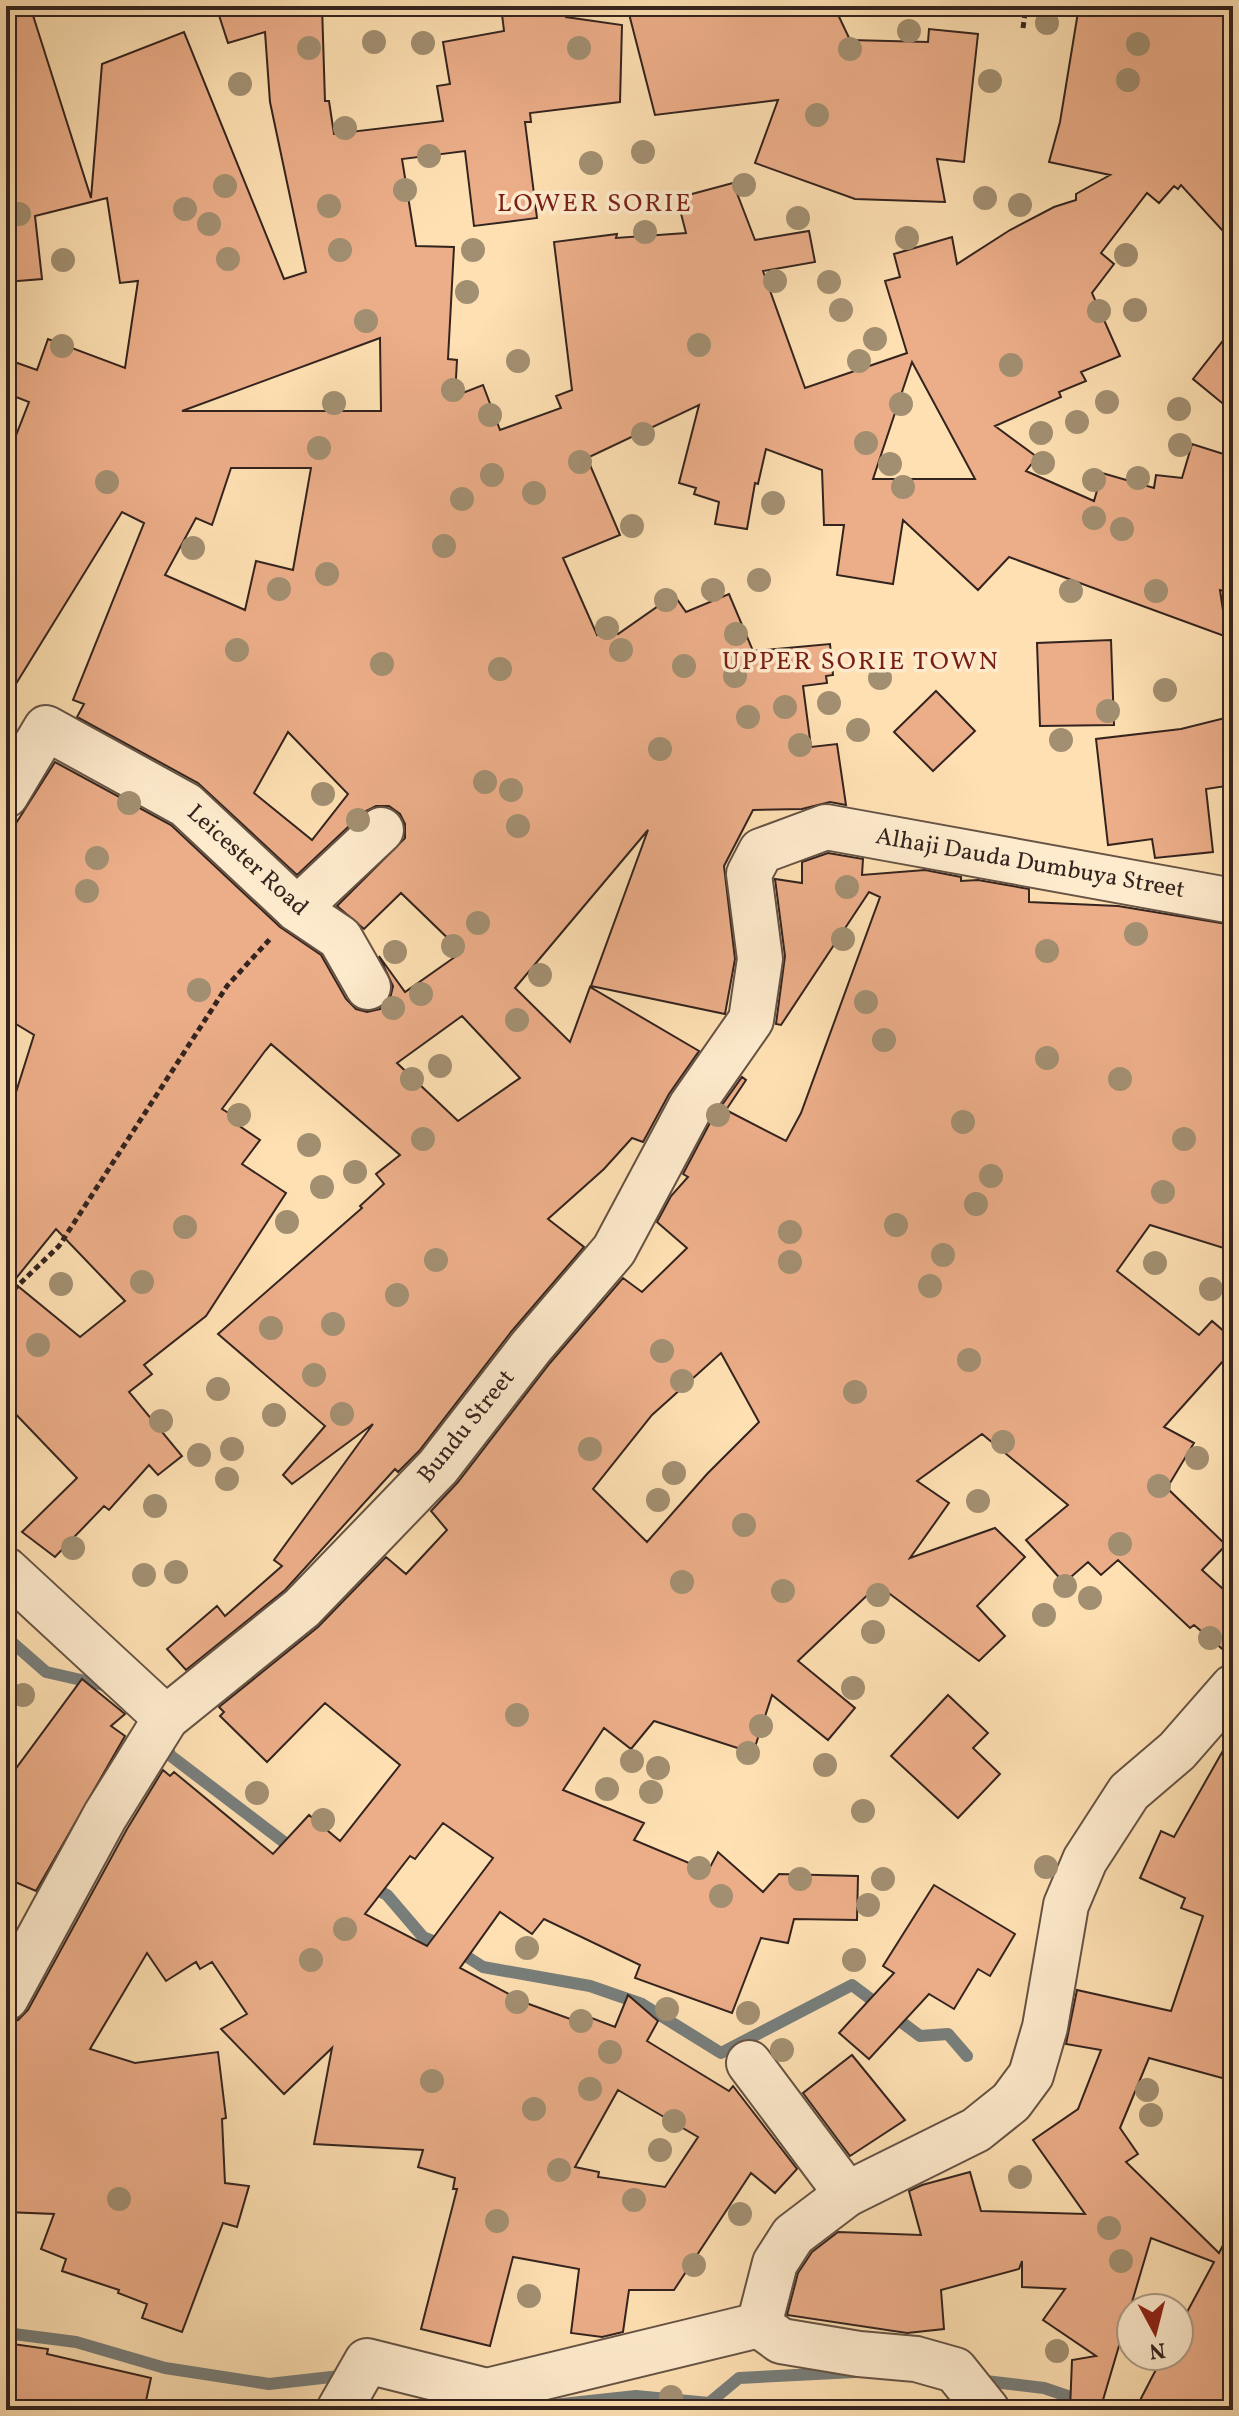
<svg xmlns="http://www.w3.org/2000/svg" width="1239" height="2416" viewBox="0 0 1239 2416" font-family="Vollkorn,serif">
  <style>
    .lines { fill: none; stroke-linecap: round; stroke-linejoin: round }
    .stream { stroke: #787e7b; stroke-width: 12 }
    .building { fill: #ecae89; stroke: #34241f; stroke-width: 2; fill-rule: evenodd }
    .minor-casing { stroke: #665344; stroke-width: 48 }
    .path { stroke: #34241f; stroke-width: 5; stroke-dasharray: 6 4; stroke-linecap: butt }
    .minor { stroke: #feebcd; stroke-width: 44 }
    .tree { fill: #a28f71 }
    .labels { text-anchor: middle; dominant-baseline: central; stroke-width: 7; stroke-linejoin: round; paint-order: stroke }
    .street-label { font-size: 24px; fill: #34241f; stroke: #feebcd }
    .neighbourhood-label { font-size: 26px; letter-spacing: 2px; fill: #7a1f14; stroke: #feebcd }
  </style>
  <rect width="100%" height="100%" fill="#fee0b2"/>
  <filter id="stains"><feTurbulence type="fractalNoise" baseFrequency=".0025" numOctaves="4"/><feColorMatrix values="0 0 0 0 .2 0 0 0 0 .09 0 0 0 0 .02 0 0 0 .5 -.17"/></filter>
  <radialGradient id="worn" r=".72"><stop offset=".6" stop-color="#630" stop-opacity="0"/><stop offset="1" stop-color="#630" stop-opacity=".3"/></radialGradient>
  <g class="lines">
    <g class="stream">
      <polyline points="6,1637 46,1672 112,1687"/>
      <polyline points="162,1739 171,1756 297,1852"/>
      <polyline points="368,1885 387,1895 423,1937 458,1951 483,1967 590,1986 642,2004 721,2053 852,1985 920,2036 948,2034 967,2056"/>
      <polyline points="6,2333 76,2342 165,2368 269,2384 349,2375"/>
      <polyline points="977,2380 1044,2388 1109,2410"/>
      <polyline points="505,2410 636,2396 709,2403 739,2378 855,2372"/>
    </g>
  </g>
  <g class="building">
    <path d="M6,6H30L91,198L102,64L184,32L284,279L306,272L270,102L265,32L228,43L216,6H322L325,101H329L334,134L443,121L437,86L450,84L443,42L504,31L501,6H565L566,17L622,25L620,102L530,113L531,122H525L537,218L474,226L465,151L402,159L416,246L454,247L448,359L457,360L455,396L483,385L500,430L561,408L556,396L572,390L554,242L617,234L616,238L686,233L677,198L733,183L755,240L809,231L815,262L763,271L805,388L907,353L885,281L900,277L894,254L952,237L957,264L1010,230L1054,207L1076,200V194L1110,175L1049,162L1060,122L1079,6H1233V242L1181,185L1178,189L1174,186L1159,203L1147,193L1101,253L1114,264L1092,293L1120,356L1081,372L1086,381L1059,392L1061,397L995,426L1037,457L1026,471L1094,501L1102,473L1154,488L1156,475L1182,478L1192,444L1233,457V593L1220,590L1227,637L1009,557L978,590L903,520L893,584L837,575L844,525H824L822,470L766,449L758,484L755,483L747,529L715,524L719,502L694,494L696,488L679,483L699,405L587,458L620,535L563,558L597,635L611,624L618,634L674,595L686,612L729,594L753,651L830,644L833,675L826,676L827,683L803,686L811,747L837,744L846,805L830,802L802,809L753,810L724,866L735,959L725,1014L591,986L648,830L515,988L570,1042L590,987L699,1051L669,1094L643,1142L632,1138L604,1169L548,1219L584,1247L511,1332L419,1451L398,1472L395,1469L285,1590L186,1670L167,1649L217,1606L225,1616L282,1566L274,1560L373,1424L292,1484L283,1475L325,1426L218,1334L362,1208L360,1206L384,1184L376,1174L400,1155L271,1044L265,1051L222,1109L232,1115L229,1119L260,1140L242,1164L286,1193L206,1316L144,1365L152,1374L129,1392L182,1456L158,1475L149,1465L109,1510L104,1506L55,1557L22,1532L77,1478L6,1404V1124L34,1035L6,1018V839L55,762L171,825L280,927L321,955L346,999L356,1009L367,1012L380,1009L390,999L393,986L379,956L405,992L462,952L401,893L364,929L337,906L405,838V824L400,814L389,806H376L364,812L297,875L198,783L77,717L84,704L73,700L144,523L122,512L6,700V461L29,402L6,393V359L37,370L48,339L125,368L138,281L120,283L107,198L35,216L42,279L6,282ZM380,338L381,411H182ZM912,362L975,479H873ZM231,468H311L293,570L256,561L245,610L165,575L196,518L212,525ZM288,732L348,794L312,840L254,793ZM462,1016L520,1078L458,1121L397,1063ZM56,1229L125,1301L80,1337L13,1282Z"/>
    <polygon points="627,6 834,6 850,40 928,42 929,29 978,34 964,162 937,159 945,202 855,199 755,163 778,100 655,115"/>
    <polygon points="1233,328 1233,412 1193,379"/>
    <polygon points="1111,640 1114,725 1040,726 1037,643"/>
    <polygon points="936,691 975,731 933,771 894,732"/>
    <polygon points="1233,716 1233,785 1206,789 1213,852 1155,858 1152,839 1108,845 1096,739 1181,729"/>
    <path d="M828,853L863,859L862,875L925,870L961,877V881L978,880L1029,889V902L1118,906L1233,925V1251L1150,1225L1117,1271L1199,1335L1212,1321L1233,1339V1350L1164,1427L1194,1443L1167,1488L1226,1545L1202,1570L1233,1598V1658L1194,1625L1190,1628L1118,1560L1101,1575L1088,1562L1064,1583L1026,1540L1068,1505L982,1434L917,1481L949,1503L910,1558L995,1528L1025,1557L977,1606L1005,1636L979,1661L878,1585L798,1661L855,1708L828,1740L772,1695L753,1753L654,1721L631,1749L604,1728L563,1790L644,1823L634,1840L708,1871L718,1852L763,1892L779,1874L858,1876L857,1920L794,1919L788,1943L761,1938L732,2013L635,1978L640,1965L544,1919L532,1934L500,1912L460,1968L526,2003L573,2020L576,2012L615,2027L628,1995L658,2021L647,2041L729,2091L733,2086L797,2169L775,2193L751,2173L674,2290H629L623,2332L602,2337L571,2333L579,2269L513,2257L490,2346L421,2329L457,2189H453L455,2178L418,2167L423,2150L314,2144L332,2048L284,2094L221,2029L247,2014L212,1962L200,1969L196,1962L166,1981L147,1953L90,2049L135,2063L218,2052L226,2118L222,2119L225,2183L249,2186L237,2227L223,2223L182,2332L142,2318L147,2304L118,2293L119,2290L62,2271L66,2259L41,2249L54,2214L6,2212L16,2085L6,2083V2023L18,2020L28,2010L127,1829L163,1770L170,1776L174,1772L273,1854L309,1815L340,1841L400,1765L325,1703L267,1762L220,1716L224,1712L219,1707L318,1627L386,1557L406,1574L447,1530L431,1511L458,1482L550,1363L623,1278L642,1292L687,1248L657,1222L671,1196L688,1177L683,1174L712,1119L742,1077L746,1080L726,1110L786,1141L801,1113L880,897L869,892L781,1025L776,1024L785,956L775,879L802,883V862ZM721,1353L759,1422L707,1474L647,1542L593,1489L652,1415ZM443,1823L493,1858L427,1946L365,1914L410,1856L415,1859ZM618,2090L698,2137L665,2187L598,2177L599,2172L575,2167Z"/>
    <polygon points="82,1679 125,1714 111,1726 125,1736 36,1891 6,1878 6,1782"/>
    <polygon points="948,1695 988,1733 973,1748 1000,1774 958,1818 891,1756"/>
    <polygon points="1233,1733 1233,2081 1149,2058 1120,2128 1138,2154 1126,2162 1219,2253 1233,2226 1233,2410 1135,2410 1163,2356 1179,2356 1179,2327 1214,2262 1151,2238 1100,2410 1070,2410 1072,2360 1096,2356 1043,2320 1065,2289 1022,2287 1022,2261 1019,2269 941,2290 944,2329 907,2333 787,2315 798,2273 812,2252 838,2232 921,2235 909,2191 922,2185 970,2172 981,2211 1085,2214 1033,2140 1078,2109 1101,2050 1066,2044 1077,1990 1171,2011 1203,1916 1181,1908 1185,1898 1140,1878 1161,1831 1174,1837"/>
    <polygon points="934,1885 1015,1934 990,1976 978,1969 954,2009 929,1994 869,2059 839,2033 894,1973 883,1966"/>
    <polygon points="852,2055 905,2120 850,2156 803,2093"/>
    <polygon points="13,2344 48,2349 47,2354 151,2378 144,2410 30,2410 6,2406"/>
  </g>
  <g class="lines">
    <g class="minor-casing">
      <g id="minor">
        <polyline points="6,795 46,728 186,805 297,909 340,938 368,987"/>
        <polyline points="297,909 381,830"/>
        <polyline points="6,1570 166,1718"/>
        <polyline points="6,1998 105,1816 166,1718 302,1608 438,1467 531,1347 614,1250 691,1106 751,1020 760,959 749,874 761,851 826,827 1233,901"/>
        <polyline points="749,2063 847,2194"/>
        <polyline points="759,2325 775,2263 793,2235 847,2194 976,2130 1011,2102 1031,2075 1045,2027 1066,1905 1085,1860 1129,1792 1177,1751 1233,1687"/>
        <polyline points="759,2325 781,2341 859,2354 916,2359 955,2370 987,2410"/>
        <polyline points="339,2410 367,2361 487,2391 759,2325"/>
      </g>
    </g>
    <g class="path">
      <polyline points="1023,28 1026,6"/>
      <polyline points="6,1297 59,1246 227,986 270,939"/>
    </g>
    <use href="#minor" class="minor"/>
  </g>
  <g class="tree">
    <circle cx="1047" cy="23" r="12"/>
    <circle cx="909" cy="31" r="12"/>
    <circle cx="374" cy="42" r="12"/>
    <circle cx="423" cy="43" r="12"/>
    <circle cx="1138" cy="44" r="12"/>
    <circle cx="309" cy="48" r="12"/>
    <circle cx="579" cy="48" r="12"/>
    <circle cx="850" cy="49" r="12"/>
    <circle cx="1128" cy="80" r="12"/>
    <circle cx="990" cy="81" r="12"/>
    <circle cx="240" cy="84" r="12"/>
    <circle cx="817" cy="115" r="12"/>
    <circle cx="345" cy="128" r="12"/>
    <circle cx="643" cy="152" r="12"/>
    <circle cx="429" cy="156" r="12"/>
    <circle cx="591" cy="163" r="12"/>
    <circle cx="744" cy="185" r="12"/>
    <circle cx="225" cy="186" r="12"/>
    <circle cx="405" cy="190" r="12"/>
    <circle cx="985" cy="198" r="12"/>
    <circle cx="1020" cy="205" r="12"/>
    <circle cx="329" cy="206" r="12"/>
    <circle cx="185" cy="209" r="12"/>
    <circle cx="19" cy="214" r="12"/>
    <circle cx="798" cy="218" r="12"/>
    <circle cx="209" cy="224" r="12"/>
    <circle cx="645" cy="232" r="12"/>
    <circle cx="907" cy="238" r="12"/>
    <circle cx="340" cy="250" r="12"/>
    <circle cx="473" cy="250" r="12"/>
    <circle cx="1126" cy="255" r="12"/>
    <circle cx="228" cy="259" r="12"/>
    <circle cx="63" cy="260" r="12"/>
    <circle cx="775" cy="281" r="12"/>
    <circle cx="829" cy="282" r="12"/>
    <circle cx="467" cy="292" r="12"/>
    <circle cx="841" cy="310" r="12"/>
    <circle cx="1135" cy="310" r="12"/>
    <circle cx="1099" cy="311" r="12"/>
    <circle cx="366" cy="321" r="12"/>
    <circle cx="875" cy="339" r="12"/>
    <circle cx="699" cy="345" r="12"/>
    <circle cx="62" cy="346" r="12"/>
    <circle cx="518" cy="361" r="12"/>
    <circle cx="859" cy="361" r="12"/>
    <circle cx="1011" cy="365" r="12"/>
    <circle cx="453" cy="390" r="12"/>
    <circle cx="1107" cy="402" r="12"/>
    <circle cx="334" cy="403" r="12"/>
    <circle cx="901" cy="404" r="12"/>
    <circle cx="1179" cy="409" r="12"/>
    <circle cx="490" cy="415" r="12"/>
    <circle cx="1077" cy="422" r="12"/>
    <circle cx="1041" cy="433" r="12"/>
    <circle cx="643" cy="434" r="12"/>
    <circle cx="866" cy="443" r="12"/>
    <circle cx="1180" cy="445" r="12"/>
    <circle cx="319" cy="448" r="12"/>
    <circle cx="580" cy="462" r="12"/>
    <circle cx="1043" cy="463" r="12"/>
    <circle cx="890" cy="464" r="12"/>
    <circle cx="492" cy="475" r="12"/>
    <circle cx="1138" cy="478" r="12"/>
    <circle cx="1094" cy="480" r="12"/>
    <circle cx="107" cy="482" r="12"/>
    <circle cx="903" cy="487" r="12"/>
    <circle cx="534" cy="493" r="12"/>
    <circle cx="462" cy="499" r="12"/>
    <circle cx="773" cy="503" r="12"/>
    <circle cx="1094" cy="518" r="12"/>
    <circle cx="632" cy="526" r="12"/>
    <circle cx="1122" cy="529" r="12"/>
    <circle cx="444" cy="546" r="12"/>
    <circle cx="193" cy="548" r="12"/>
    <circle cx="327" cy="574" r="12"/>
    <circle cx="759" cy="580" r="12"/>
    <circle cx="279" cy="589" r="12"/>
    <circle cx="713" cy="590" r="12"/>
    <circle cx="1071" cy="591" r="12"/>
    <circle cx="1156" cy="591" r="12"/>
    <circle cx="666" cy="600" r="12"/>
    <circle cx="607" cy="628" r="12"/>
    <circle cx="736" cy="634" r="12"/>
    <circle cx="237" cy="650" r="12"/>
    <circle cx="621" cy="650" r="12"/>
    <circle cx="382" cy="664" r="12"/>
    <circle cx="684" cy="666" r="12"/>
    <circle cx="500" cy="669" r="12"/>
    <circle cx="735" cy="676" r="12"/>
    <circle cx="880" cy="678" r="12"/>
    <circle cx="1165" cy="690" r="12"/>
    <circle cx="829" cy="703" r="12"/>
    <circle cx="785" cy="707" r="12"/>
    <circle cx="1108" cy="711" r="12"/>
    <circle cx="748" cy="717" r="12"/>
    <circle cx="858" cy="730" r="12"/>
    <circle cx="1061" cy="740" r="12"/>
    <circle cx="800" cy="745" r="12"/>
    <circle cx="660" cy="749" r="12"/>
    <circle cx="485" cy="782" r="12"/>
    <circle cx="511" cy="790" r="12"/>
    <circle cx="323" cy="794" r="12"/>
    <circle cx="129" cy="803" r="12"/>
    <circle cx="358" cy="820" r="12"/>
    <circle cx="518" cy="826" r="12"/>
    <circle cx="97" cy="858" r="12"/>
    <circle cx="847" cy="887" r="12"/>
    <circle cx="87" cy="891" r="12"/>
    <circle cx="478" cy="923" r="12"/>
    <circle cx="1136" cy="934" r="12"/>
    <circle cx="843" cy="939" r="12"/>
    <circle cx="453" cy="946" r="12"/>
    <circle cx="1047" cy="951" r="12"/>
    <circle cx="395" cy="952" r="12"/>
    <circle cx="540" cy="975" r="12"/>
    <circle cx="199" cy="990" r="12"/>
    <circle cx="421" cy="994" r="12"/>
    <circle cx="866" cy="1002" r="12"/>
    <circle cx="393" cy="1008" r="12"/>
    <circle cx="517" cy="1020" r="12"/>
    <circle cx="884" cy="1040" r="12"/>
    <circle cx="1047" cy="1058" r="12"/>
    <circle cx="440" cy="1066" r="12"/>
    <circle cx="412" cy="1079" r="12"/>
    <circle cx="1120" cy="1079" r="12"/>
    <circle cx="239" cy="1115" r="12"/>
    <circle cx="718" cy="1115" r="12"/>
    <circle cx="963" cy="1122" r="12"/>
    <circle cx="423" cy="1139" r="12"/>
    <circle cx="1184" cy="1139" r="12"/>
    <circle cx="309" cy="1145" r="12"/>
    <circle cx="355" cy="1172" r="12"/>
    <circle cx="991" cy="1176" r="12"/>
    <circle cx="322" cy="1187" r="12"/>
    <circle cx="1163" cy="1192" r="12"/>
    <circle cx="976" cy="1204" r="12"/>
    <circle cx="287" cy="1222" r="12"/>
    <circle cx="896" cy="1225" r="12"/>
    <circle cx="185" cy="1227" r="12"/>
    <circle cx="790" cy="1232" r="12"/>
    <circle cx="943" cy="1255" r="12"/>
    <circle cx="436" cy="1260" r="12"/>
    <circle cx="790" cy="1262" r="12"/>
    <circle cx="1155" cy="1263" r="12"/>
    <circle cx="142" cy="1282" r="12"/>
    <circle cx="61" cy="1284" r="12"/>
    <circle cx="930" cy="1286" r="12"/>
    <circle cx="1211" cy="1289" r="12"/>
    <circle cx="397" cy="1295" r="12"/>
    <circle cx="333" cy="1324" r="12"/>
    <circle cx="271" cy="1328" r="12"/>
    <circle cx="38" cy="1345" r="12"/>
    <circle cx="662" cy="1351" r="12"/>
    <circle cx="969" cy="1360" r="12"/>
    <circle cx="314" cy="1375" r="12"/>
    <circle cx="682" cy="1381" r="12"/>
    <circle cx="218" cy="1389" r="12"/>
    <circle cx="855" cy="1392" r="12"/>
    <circle cx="342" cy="1414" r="12"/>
    <circle cx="274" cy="1415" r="12"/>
    <circle cx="161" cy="1421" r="12"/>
    <circle cx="1003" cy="1442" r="12"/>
    <circle cx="232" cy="1449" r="12"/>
    <circle cx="590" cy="1449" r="12"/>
    <circle cx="199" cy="1455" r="12"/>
    <circle cx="1197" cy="1458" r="12"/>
    <circle cx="674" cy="1473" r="12"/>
    <circle cx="227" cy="1479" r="12"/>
    <circle cx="1159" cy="1486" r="12"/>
    <circle cx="658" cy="1500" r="12"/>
    <circle cx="978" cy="1501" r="12"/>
    <circle cx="155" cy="1506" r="12"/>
    <circle cx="744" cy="1525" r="12"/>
    <circle cx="1120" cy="1544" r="12"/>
    <circle cx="73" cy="1548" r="12"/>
    <circle cx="176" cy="1572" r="12"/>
    <circle cx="144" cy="1575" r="12"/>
    <circle cx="682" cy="1582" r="12"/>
    <circle cx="1065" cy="1586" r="12"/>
    <circle cx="783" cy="1591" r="12"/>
    <circle cx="878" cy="1595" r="12"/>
    <circle cx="1090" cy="1598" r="12"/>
    <circle cx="1044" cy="1615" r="12"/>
    <circle cx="873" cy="1632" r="12"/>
    <circle cx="1210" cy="1638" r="12"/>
    <circle cx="853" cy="1688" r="12"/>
    <circle cx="23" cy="1695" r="12"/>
    <circle cx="517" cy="1715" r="12"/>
    <circle cx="761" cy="1726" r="12"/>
    <circle cx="748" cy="1753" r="12"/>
    <circle cx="632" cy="1761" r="12"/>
    <circle cx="825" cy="1765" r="12"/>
    <circle cx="658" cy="1768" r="12"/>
    <circle cx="607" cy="1789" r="12"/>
    <circle cx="651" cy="1792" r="12"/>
    <circle cx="257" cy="1793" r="12"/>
    <circle cx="863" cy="1811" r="12"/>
    <circle cx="323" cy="1820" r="12"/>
    <circle cx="1046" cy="1867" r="12"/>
    <circle cx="699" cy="1868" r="12"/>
    <circle cx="800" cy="1879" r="12"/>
    <circle cx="883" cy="1879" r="12"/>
    <circle cx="721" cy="1896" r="12"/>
    <circle cx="868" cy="1905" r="12"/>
    <circle cx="345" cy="1929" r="12"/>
    <circle cx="527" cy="1948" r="12"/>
    <circle cx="311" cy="1960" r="12"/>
    <circle cx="854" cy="1960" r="12"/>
    <circle cx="517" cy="2002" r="12"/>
    <circle cx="667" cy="2009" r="12"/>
    <circle cx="748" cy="2013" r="12"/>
    <circle cx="581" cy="2021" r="12"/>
    <circle cx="782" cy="2050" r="12"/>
    <circle cx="610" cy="2052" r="12"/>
    <circle cx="432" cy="2081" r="12"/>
    <circle cx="590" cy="2089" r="12"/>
    <circle cx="1147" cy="2090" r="12"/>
    <circle cx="534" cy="2109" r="12"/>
    <circle cx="1151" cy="2115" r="12"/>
    <circle cx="674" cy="2121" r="12"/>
    <circle cx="660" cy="2150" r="12"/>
    <circle cx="559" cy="2170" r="12"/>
    <circle cx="1020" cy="2177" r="12"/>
    <circle cx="119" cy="2199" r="12"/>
    <circle cx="634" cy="2200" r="12"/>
    <circle cx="740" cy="2214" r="12"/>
    <circle cx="497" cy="2221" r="12"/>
    <circle cx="1109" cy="2228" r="12"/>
    <circle cx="1121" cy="2261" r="12"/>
    <circle cx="694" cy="2265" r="12"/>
    <circle cx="529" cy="2296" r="12"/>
    <circle cx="1057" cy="2351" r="12"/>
    <circle cx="671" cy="2397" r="12"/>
  </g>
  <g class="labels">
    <g class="street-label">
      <text transform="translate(247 861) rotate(42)">Leicester Road</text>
      <text transform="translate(1030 864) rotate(10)">Alhaji Dauda Dumbuya Street</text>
      <text transform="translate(467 1427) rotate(-51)">Bundu Street</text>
    </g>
    <g class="neighbourhood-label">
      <text x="595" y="204">LOWER SORIE</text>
      <text x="861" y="662">UPPER SORIE TOWN</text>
    </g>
  </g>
  <rect width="1239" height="2416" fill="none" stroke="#fee0b2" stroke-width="32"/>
  <rect x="8" y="8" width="1223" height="2400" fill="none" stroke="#34241f" stroke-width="4"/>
  <rect x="16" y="16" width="1207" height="2384" fill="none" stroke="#34241f" stroke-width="2"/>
  <g transform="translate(1155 2332) rotate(173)"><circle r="38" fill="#feebcd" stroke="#ad9b87" stroke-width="2"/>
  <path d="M0-6L14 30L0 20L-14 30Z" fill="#8f2418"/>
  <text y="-12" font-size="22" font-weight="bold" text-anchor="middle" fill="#34241f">N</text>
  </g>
  <rect width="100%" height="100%" filter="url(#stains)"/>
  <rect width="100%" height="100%" fill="url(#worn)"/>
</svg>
